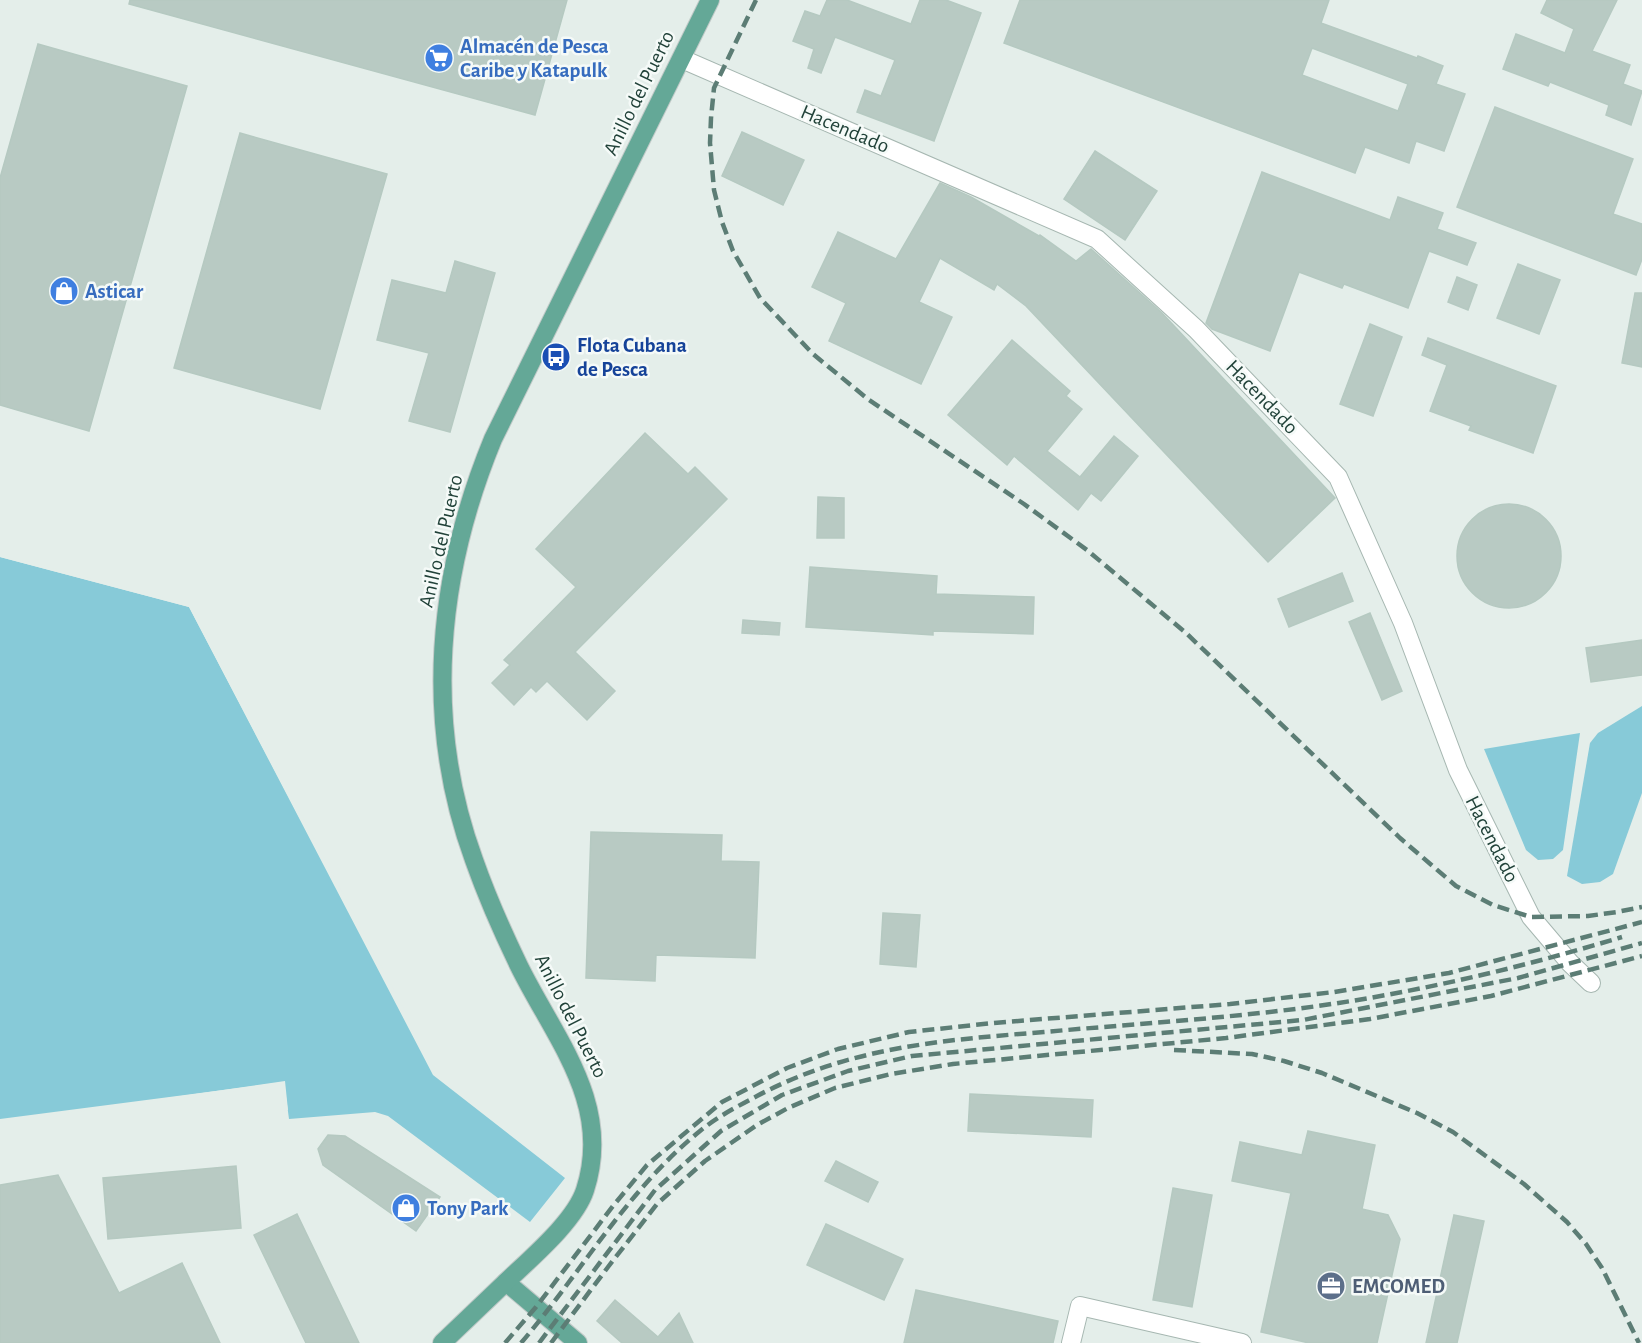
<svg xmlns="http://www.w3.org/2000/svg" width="1642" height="1343" viewBox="0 0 1642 1343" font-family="'Alegreya Sans',sans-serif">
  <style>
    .water { fill: #87cad8 }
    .pier { fill: #e4eeea }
    .building { fill: #b8cac3; stroke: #b5c9c1; stroke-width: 1.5; fill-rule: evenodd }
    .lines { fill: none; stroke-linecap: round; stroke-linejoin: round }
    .minor-casing { stroke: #a6b7b1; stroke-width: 20 }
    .major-casing { stroke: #c1cac8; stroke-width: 20 }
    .minor { stroke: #fff; stroke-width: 18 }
    .major { stroke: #64a897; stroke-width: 18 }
    .rail { stroke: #5c7d75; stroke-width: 4.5; stroke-dasharray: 12 6; stroke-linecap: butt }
    .labels { text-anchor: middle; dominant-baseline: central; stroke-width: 5; stroke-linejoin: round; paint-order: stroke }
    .shop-label { font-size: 21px; font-weight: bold; fill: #366cbe; stroke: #f5faf8; text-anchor: start }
    .street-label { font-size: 21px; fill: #214239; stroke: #f5faf8 }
    .transit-label { font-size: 21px; font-weight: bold; fill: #164399; stroke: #f5faf8; text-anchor: start }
    .service-label { font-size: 21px; font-weight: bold; fill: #4e5e75; stroke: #f5faf8; text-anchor: start }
  </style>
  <rect width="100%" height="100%" fill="#e4eeea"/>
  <g class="water">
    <polygon points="0,557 189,607 433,1075 565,1178 530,1222 388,1116 375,1112 289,1119 284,1082 0,1119"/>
    <polygon points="1642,706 1642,793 1613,874 1600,882 1582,884 1567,876 1590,743 1598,733"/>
    <polygon points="1580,733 1563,850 1553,859 1538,860 1526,850 1484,749"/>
  </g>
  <g class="pier">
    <polygon points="0,554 191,605 406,1013 403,1015 189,607 0,557"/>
    <polygon points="285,1081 288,1110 285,1111 282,1085 0,1122"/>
  </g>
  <g class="building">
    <polygon points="130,0 567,0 535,115 129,4"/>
    <polygon points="827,0 847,0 911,24 920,0 946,0 981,13 934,141 857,112 865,90 881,96 895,60 835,37 821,73 808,68 814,49 793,41 805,11 820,16"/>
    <path d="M1020,0H1329L1321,23L1417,58L1418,56L1443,66L1436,84L1465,94L1444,151L1416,141L1409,163L1365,147L1355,173L1004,43ZM1312,48L1408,84L1398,111L1302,75Z"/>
    <polygon points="1547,0 1617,0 1592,51 1630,65 1623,84 1642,91 1631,125 1606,115 1609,105 1550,82 1548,86 1503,69 1516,34 1565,53 1574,29 1541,13"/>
    <polygon points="38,44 187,86 89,431 0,405 0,178"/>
    <polygon points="1495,107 1633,159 1613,214 1642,224 1642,259 1636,275 1457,207"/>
    <polygon points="742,132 804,160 783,205 722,176"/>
    <polygon points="240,133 387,174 320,409 174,368"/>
    <polygon points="1095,151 1157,191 1125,240 1064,199"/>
    <polygon points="1262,172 1390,220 1398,197 1443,213 1437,229 1476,243 1467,265 1429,251 1408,308 1344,284 1342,288 1299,272 1270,351 1212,329 1206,323"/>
    <polygon points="940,183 971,197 1039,236 1040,235 1076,261 1091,249 1162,313 1335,498 1268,562 1026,306 997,284 994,290 940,258 919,302 952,317 921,384 829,341 846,303 812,287 838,232 896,259"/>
    <polygon points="455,261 495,273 450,432 409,421 429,353 377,340 392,280 446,293"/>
    <polygon points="1518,264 1560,280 1539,334 1497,318"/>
    <polygon points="1457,277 1477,285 1468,310 1448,302"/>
    <polygon points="1635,293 1642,293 1642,367 1622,363"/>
    <polygon points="1370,324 1402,337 1373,416 1340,404"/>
    <polygon points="1428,338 1556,386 1533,453 1469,430 1471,426 1430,411 1447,365 1422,355"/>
    <polygon points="1012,340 1070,391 1066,396 1082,409 1047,451 1080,477 1114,436 1138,456 1101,501 1091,493 1078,510 1014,456 1007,465 948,415"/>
    <polygon points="645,433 688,474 695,467 727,499 575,652 615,691 587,720 547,681 536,692 531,687 514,705 492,683 510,665 504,660 576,587 536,549"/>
    <polygon points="818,497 844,498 844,538 817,538"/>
    <circle cx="1509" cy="556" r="52"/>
    <polygon points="810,567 937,576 936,594 1034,597 1033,634 933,631 933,635 806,627"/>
    <polygon points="1342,573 1353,601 1289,627 1278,599"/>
    <polygon points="1370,613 1402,691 1382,700 1349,622"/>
    <polygon points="743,620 780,623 779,635 742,633"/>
    <polygon points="1642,640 1642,675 1591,682 1586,648"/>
    <polygon points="591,832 722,835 721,861 759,862 755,958 656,955 655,981 586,978"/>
    <polygon points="883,913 920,915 916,967 880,964"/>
    <polygon points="970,1094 1093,1100 1091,1137 968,1131"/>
    <polygon points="1308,1131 1375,1145 1362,1209 1388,1215 1400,1239 1377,1343 1309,1343 1261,1332 1291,1193 1232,1181 1240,1142 1302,1155"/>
    <polygon points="328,1135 345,1136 440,1197 416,1231 323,1165 318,1149"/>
    <polygon points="836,1161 878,1182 868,1202 825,1181"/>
    <polygon points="236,1166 241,1228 108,1239 103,1178"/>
    <polygon points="58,1175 119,1293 182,1263 220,1343 0,1343 0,1185"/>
    <polygon points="1173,1188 1212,1195 1192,1307 1153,1300"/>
    <polygon points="297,1214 359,1343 306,1343 254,1235"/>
    <polygon points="1454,1215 1484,1221 1457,1343 1426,1343"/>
    <polygon points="826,1224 903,1259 884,1300 807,1265"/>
    <polygon points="916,1290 1058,1321 1053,1343 904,1343"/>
    <polygon points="615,1300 658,1337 679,1313 693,1343 622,1343 597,1321"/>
  </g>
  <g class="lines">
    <g class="minor-casing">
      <g id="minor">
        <polyline points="682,59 1097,239 1196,329 1338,477 1403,623 1458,770 1531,917 1570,963 1591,983"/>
        <polyline points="1071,1343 1080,1306 1242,1343"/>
      </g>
    </g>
    <g class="major-casing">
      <g id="major">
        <polyline points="506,1282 578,1343"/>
        <path d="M442,1343C464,1322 486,1301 507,1281C531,1258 575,1221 585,1190C613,1104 555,1039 519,966C504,935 486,894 474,860C423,721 437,575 493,439L710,0"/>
      </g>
    </g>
    <use href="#minor" class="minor"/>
    <use href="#major" class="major"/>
    <g class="rail">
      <polyline points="756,0 714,88 711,118 710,143 714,190 722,222 733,251 760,298 813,354 869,400 1024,504 1087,550 1186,633 1400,838 1456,886 1493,905 1531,917 1588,916 1617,912 1642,907"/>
      <polyline points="1174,1050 1252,1054 1284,1061 1322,1073 1417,1113 1453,1132 1524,1184 1567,1222 1586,1244 1602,1268 1639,1343"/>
      <polyline points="505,1343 536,1307 613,1206 647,1165 722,1102 787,1068 838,1049 909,1032 993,1023 1230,1004 1334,992 1449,973 1642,922"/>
      <path d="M521,1343C581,1273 627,1190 700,1131C717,1117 738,1106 757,1096C849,1047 943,1040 1044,1032C1122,1025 1201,1020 1278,1011C1394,998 1510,971 1622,937"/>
      <polyline points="539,1343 655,1190 721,1131 782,1095 848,1071 912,1056 1303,1020 1518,978 1642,943"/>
      <polyline points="551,1343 608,1267 657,1204 705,1161 757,1125 788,1108 835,1088 891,1074 953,1064 1226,1038 1370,1019 1491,996 1642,956"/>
    </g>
  </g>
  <defs>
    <g id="supermarket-disc" transform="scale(1.5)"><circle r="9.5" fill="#3f7fe0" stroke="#f5faf8"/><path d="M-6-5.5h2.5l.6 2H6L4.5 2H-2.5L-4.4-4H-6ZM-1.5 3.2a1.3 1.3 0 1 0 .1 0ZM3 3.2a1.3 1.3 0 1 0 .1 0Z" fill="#fff"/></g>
    <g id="shop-disc" transform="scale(1.5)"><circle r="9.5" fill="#3f7fe0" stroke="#f5faf8"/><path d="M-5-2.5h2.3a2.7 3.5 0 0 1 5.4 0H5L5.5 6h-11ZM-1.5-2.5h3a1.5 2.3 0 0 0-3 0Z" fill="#fff"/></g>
    <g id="bus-disc" transform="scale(1.5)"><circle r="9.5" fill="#1a4fb4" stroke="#f5faf8"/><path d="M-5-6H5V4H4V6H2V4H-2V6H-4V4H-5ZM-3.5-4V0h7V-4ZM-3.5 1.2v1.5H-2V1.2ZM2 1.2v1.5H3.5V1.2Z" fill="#fff"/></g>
    <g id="office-disc" transform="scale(1.5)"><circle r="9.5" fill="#5c6f8a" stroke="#f5faf8"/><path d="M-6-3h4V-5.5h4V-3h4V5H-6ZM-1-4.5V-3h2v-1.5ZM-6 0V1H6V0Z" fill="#fff"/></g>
  </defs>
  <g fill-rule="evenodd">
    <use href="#supermarket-disc" x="439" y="58"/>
    <use href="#shop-disc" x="64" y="291"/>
    <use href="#bus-disc" x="556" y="357"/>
    <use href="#shop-disc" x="406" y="1208"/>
    <use href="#office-disc" x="1331" y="1286"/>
  </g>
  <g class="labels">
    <g class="shop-label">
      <text x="460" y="46">Almacén de Pesca<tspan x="460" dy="24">Caribe y Katapulk</tspan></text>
      <text x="85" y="291">Asticar</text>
      <text x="427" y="1208">Tony Park</text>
    </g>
    <g class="street-label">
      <text transform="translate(639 93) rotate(-64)">Anillo del Puerto</text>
      <text transform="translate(845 129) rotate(23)">Hacendado</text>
      <text transform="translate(1262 397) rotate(46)">Hacendado</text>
      <text transform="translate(441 541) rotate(-77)">Anillo del Puerto</text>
      <text transform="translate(1492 839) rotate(63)">Hacendado</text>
      <text transform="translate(571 1016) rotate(63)">Anillo del Puerto</text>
    </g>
    <g class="transit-label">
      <text x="577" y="345">Flota Cubana<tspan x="577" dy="24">de Pesca</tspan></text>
    </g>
    <g class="service-label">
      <text x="1352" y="1286">EMCOMED</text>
    </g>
  </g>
</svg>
